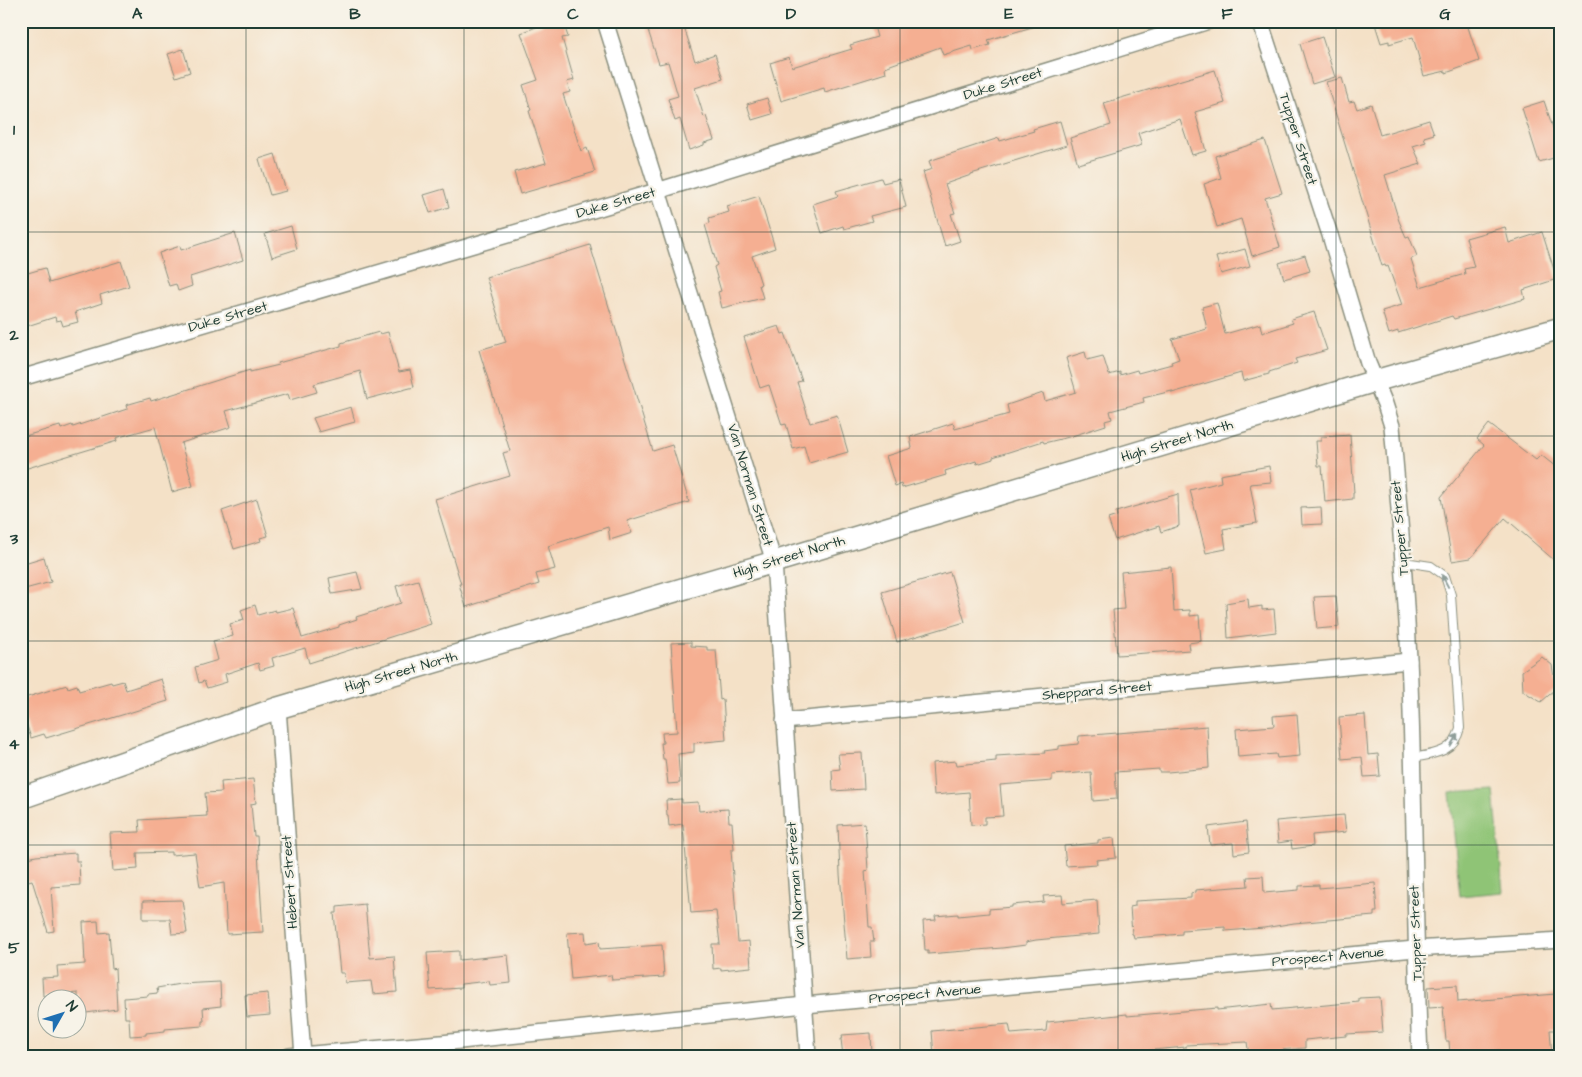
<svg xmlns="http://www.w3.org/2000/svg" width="1582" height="1077" viewBox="0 0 1582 1077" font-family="'Architects Daughter',sans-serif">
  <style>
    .pitch { fill: #8fc476; stroke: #578055 }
    .building { fill: #f5af92 }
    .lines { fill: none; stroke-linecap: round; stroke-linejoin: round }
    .service-casing { stroke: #8a8f7e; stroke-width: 10 }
    .minor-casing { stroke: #8a8f7e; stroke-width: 18 }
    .secondary-casing { stroke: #8a8f7e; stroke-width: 24 }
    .service { stroke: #fff; stroke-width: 8 }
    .minor { stroke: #fff; stroke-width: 15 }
    .secondary { stroke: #fff; stroke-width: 21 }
    .oneway { fill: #8f9e9a }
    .grid { fill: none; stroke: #1f3d34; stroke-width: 1; stroke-opacity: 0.55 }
    .labels { text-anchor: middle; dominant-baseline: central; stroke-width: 4.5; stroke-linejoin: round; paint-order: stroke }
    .street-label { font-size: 14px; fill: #1f3d34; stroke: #f7f3e8 }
    .neatline { fill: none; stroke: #1f3d34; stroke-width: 2 }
    .grid-label { font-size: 16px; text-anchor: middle; font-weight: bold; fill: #1f3d34 }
  </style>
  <rect width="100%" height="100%" fill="#f7f3e8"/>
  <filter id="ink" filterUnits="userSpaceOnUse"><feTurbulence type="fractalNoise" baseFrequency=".02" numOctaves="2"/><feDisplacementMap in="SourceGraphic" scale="10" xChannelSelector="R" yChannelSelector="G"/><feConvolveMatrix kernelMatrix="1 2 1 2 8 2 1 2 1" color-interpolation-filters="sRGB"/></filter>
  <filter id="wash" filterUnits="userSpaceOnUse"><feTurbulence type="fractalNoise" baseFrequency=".0096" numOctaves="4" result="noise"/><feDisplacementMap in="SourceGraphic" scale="20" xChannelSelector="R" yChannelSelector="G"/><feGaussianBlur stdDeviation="1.12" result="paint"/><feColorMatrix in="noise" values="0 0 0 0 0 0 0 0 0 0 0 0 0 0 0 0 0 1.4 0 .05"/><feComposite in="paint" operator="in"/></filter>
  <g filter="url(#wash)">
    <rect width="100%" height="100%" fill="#f4e1c7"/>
    <polygon class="pitch" points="1494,790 1503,892 1460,896 1450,793"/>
    <g id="blocks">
      <g class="building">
        <polygon points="551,21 563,21 568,37 562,38 574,80 567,82 570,92 563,94 581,151 587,148 595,172 520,194 514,172 546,163 529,111 531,110 523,85 538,80 521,33"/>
        <polygon points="645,21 682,21 695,61 715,54 723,79 695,88 704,117 706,116 714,140 704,143 704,145 689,150 680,119 675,121 668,99 678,96 668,62 659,64"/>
        <polygon points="890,21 1038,21 1039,25 988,40 990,45 973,50 972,46 943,55 940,47 885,67 886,73 825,92 824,88 781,101 770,63 789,57 792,67 852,49 850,45 877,37 874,26"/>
        <polygon points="1374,21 1466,21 1479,61 1446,73 1446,71 1424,76 1413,37 1389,44 1389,41 1381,43"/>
        <polygon points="1322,37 1335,77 1312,84 1300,44"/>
        <polygon points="183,49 190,72 176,77 168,54"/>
        <polygon points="1215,70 1225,103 1195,112 1206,151 1192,155 1180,119 1138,133 1142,145 1078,164 1070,138 1111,125 1104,103"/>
        <polygon points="1342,78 1349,102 1354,101 1357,109 1371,104 1380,135 1429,120 1434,134 1424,137 1426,142 1413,146 1421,164 1385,175 1399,221 1406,237 1409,236 1417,256 1411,259 1420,287 1465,274 1464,269 1474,267 1466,238 1505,227 1509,243 1542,232 1557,279 1523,290 1525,299 1454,319 1452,316 1398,333 1398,331 1389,334 1382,311 1402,305 1388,266 1386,267 1385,265 1382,266 1326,82"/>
        <polygon points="767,98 772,114 752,120 747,104"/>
        <polygon points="1544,101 1554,131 1561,129 1561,156 1539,162 1522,108"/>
        <polygon points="1060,121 1067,145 971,174 971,175 945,184 955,213 951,214 960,241 945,246 923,172 932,169 929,161 999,138 1000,141 1034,131 1033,129"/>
        <polygon points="1265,140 1282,193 1265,198 1280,247 1252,256 1241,219 1217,227 1204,184 1221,178 1215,156"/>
        <polygon points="275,154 286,191 270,195 259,159"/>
        <polygon points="881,178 883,183 899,179 906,207 870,216 872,221 844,229 843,226 822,233 813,204 838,196 836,191"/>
        <polygon points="444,189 449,207 430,213 424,195"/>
        <polygon points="759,196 775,248 752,256 761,284 759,285 763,298 722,308 718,292 721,291 714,267 717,265 705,225 710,223 709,218 729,212 727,206"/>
        <polygon points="291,226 297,249 272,257 265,234"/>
        <polygon points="235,233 243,260 190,277 192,286 178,291 176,284 169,286 159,253 180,246 181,250"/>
        <polygon points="590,245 653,451 672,445 689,502 627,521 632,533 610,540 608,527 548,546 555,569 536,574 539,584 466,607 459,584 461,584 435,499 510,476 503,453 510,451 479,350 506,342 486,277"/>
        <polygon points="1245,249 1250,266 1221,274 1216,257"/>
        <polygon points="1305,255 1310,271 1284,279 1279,263"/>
        <polygon points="121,261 129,286 100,295 102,303 75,312 78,322 63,326 61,320 56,321 55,317 21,328 21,275 45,268 49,283"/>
        <polygon points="1217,303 1225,334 1260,324 1262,333 1293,323 1291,319 1314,312 1327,350 1295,359 1297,363 1269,372 1269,374 1243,381 1241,373 1172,393 1172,391 1143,398 1144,402 1110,411 1112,419 1105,421 1106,425 1069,437 1044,443 1043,441 993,457 993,459 977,464 976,461 945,471 946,475 902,488 901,484 895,486 886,456 912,448 910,437 953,423 955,429 1009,414 1007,405 1043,393 1045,401 1076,392 1066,358 1085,352 1087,360 1103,356 1109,375 1120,372 1120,375 1137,370 1138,373 1172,364 1171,362 1179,359 1172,339 1207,329 1202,307"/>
        <polygon points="779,326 782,334 785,333 802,381 797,382 810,423 837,415 848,452 809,463 804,446 793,449 786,424 782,425 769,385 760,388 744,337"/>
        <polygon points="379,332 380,334 388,332 399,372 410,370 414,387 367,399 360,371 314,384 317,392 290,400 288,394 226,411 231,427 181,443 193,486 172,492 155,427 116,438 117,441 21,470 21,437 60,426 61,429 72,425 73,427 127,409 126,405 150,398 151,401 250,370 250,372 279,365 278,363 341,346 341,343"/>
        <polygon points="351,407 355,422 319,432 313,418"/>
        <polygon points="1489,424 1536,460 1541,455 1561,471 1561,566 1505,518 1471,558 1452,561 1441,497 1484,445 1477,439"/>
        <polygon points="1350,435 1354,493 1353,493 1353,499 1325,502 1322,466 1318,466 1316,441 1321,441 1321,437"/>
        <polygon points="1269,466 1271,482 1250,484 1257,523 1223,529 1226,549 1206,553 1190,490 1221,482 1220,475"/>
        <polygon points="1178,494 1179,526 1161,532 1159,526 1115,540 1108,519 1117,516 1116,512"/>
        <polygon points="257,499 268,536 260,538 261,541 234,549 222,511"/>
        <polygon points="1321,507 1322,524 1302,525 1301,508"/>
        <polygon points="44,557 51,582 21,590 21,564"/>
        <polygon points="1171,567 1174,611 1190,610 1190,616 1199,615 1201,641 1189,643 1190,650 1117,655 1113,610 1124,609 1121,572"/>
        <polygon points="357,572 362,589 332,594 329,578"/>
        <polygon points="950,572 965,622 897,642 882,592"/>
        <polygon points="418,580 431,624 309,663 305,648 272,658 274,666 260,670 258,663 225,674 227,682 207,688 204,681 199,683 195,667 218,660 213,641 233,636 230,624 244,620 241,610 255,605 258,615 275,610 276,612 293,608 302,638 339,627 339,625 357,619 356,617 401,603 396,586"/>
        <polygon points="1336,596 1339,627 1317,629 1314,597"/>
        <polygon points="1248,599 1249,608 1262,606 1262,610 1274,609 1276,632 1228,638 1226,603"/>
        <polygon points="691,642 691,646 707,647 707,650 716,650 720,700 723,699 726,740 694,743 694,752 678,754 680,783 668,784 665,759 663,759 661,743 663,743 662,733 677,732 671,643"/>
        <polygon points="1542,657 1552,665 1556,689 1541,702 1523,691 1522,671"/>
        <polygon points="161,679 168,701 46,738 44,734 31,738 21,708 21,699 67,685 68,688 77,685 79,691 111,682 112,684 123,681 126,690"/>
        <polygon points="1297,714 1300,756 1277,758 1276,754 1238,757 1236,729 1274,726 1273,716"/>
        <polygon points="1365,715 1368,755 1378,754 1380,776 1364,777 1362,757 1342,759 1339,717"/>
        <polygon points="1207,726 1209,768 1168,772 1159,772 1159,769 1115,772 1117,799 1093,801 1091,772 1052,775 1052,781 1000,785 1003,816 985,817 985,824 971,825 969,792 934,795 932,763 956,761 957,765 996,761 996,756 1045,753 1044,751 1059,749 1059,746 1078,744 1079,736"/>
        <polygon points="862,753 864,789 833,791 832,770 840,769 838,754"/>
        <polygon points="253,779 256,803 251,804 254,836 257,836 263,932 227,934 224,883 200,887 195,853 171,855 171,852 137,853 138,869 113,871 110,833 140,832 139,820 207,816 205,793 222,792 221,782"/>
        <polygon points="682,799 682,803 698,802 699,811 728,809 729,822 732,822 734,850 731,850 738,942 749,941 751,967 721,970 721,968 713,969 712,944 720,944 716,911 691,913 683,824 669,826 668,815 667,815 666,800"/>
        <polygon points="1344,815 1346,832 1312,835 1313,846 1292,849 1291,841 1278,843 1276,821"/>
        <polygon points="1246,822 1249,852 1234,854 1233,843 1210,845 1208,827"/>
        <polygon points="865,823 868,870 865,871 869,927 872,927 874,942 870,942 871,957 847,959 840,874 838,825"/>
        <polygon points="1114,838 1116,858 1096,860 1097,864 1066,866 1064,846 1098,843 1098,840"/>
        <polygon points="76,853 76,861 79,861 80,885 51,887 54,931 48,932 32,880 21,883 21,860 36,856"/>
        <polygon points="1263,876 1264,893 1299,890 1299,886 1319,885 1319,888 1375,883 1377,912 1374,912 1374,916 1294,923 1264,928 1225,931 1225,927 1182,930 1182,934 1134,938 1133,934 1132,934 1130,907 1135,906 1135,901 1191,898 1191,893 1195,892 1195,890 1248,886 1247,877"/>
        <polygon points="1062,895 1063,903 1097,900 1099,934 1036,940 1026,942 1026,945 1002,948 928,954 928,950 925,950 923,921 936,920 935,916 958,914 958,916 989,913 989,909 1012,907 1012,905 1044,902 1043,896"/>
        <polygon points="182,900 187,933 172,934 170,919 143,919 143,901"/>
        <polygon points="365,904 370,958 394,956 397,992 373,994 371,981 345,983 344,973 340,973 334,913 337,913 337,907"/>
        <polygon points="98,921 99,933 109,932 112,969 115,968 117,1009 78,1014 78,993 43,996 42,978 58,977 57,966 85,964 83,922"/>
        <polygon points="585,932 586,943 599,941 600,949 662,945 664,977 612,980 611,975 571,979 567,933"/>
        <polygon points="459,951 459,960 508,955 511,983 490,985 489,981 461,984 461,988 430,990 427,953"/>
        <polygon points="220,982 221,1006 203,1008 204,1021 202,1021 202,1026 165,1029 165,1031 146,1033 146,1035 130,1036 129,1018 125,1018 124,998 148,996 148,994 158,993 157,988 180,984"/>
        <polygon points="1457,985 1458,1002 1556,994 1559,1030 1550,1030 1552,1056 1500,1056 1500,1050 1450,1054 1449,1041 1446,1041 1443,1007 1429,1008 1428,987"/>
        <polygon points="268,993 270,1015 247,1017 245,995"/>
        <polygon points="1380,997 1383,1032 1346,1034 1346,1036 1305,1040 1305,1048 1281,1050 1281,1052 1249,1056 1247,1042 1186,1045 1186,1047 1109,1054 1109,1051 1072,1054 1072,1056 934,1056 932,1031 1009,1024 1011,1034 1046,1031 1047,1022 1099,1017 1127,1014 1127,1016 1217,1008 1217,1010 1271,1004 1272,1010 1359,1002 1359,998"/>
        <polygon points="871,1033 872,1056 843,1056 841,1039 843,1039 842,1035"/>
      </g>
    </g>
  </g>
  <g filter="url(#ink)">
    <use href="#blocks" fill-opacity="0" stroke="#8a8f7e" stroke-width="1"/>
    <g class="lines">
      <g class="service-casing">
        <path id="service" d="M1404,562L1431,566L1445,576L1451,595L1460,728C1454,753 1434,754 1412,758"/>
      </g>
      <g class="minor-casing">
        <g id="minor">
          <polyline points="605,21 774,562 808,1056"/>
          <path d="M1260,21L1330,235L1368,363L1385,404L1392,426C1399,504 1405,581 1409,659C1415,791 1414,924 1420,1056"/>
          <polyline points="21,378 657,191 1209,21"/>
          <polyline points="278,708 303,1056"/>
          <polyline points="784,721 1409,661"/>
          <polyline points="289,1056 441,1043 805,1005 1415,949 1561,940"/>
        </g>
      </g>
      <g class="secondary-casing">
        <polyline id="secondary" points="21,798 278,708 774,562 1375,381 1561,328"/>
      </g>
      <use href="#service" class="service"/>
      <use href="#minor" class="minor"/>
      <use href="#secondary" class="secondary"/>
    </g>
    <defs><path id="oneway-solid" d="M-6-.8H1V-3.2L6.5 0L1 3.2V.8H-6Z" transform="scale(1.25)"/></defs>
    <g class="oneway">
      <use href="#oneway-solid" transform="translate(1445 581) rotate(-118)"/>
      <use href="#oneway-solid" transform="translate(1454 740) rotate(-58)"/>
    </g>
  </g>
  <path class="grid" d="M246,21V1056M464,21V1056M682,21V1056M900,21V1056M1118,21V1056M1336,21V1056M21,232H1561M21,436H1561M21,641H1561M21,845H1561"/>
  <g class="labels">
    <g class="street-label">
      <text transform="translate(1003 84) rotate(-17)">Duke Street</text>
      <text transform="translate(1298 139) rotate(72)">Tupper Street</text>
      <text transform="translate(616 203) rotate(-16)">Duke Street</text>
      <text transform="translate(228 317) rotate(-16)">Duke Street</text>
      <text transform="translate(1177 441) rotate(-17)">High Street North</text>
      <text transform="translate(750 485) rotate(73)">Van Norman Street</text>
      <text transform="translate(1400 528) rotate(-95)">Tupper Street</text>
      <text transform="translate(789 557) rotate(-17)">High Street North</text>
      <text transform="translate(401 672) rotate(-16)">High Street North</text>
      <text transform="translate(1097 691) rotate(-5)">Sheppard Street</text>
      <text transform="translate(290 882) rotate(-94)">Hebert Street</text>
      <text transform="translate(796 885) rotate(-94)">Van Norman Street</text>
      <text transform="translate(1416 933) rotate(-92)">Tupper Street</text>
      <text transform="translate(1328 957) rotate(-5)">Prospect Avenue</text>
      <text transform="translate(925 994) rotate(-5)">Prospect Avenue</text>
    </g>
  </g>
  <rect width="1582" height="1077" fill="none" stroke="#f7f3e8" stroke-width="55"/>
  <g transform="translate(62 1014) rotate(51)"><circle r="24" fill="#f7f3e8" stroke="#a1aaa0"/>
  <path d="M0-4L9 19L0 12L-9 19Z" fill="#1f6fb2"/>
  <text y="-8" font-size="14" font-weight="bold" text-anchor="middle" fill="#1f3d34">N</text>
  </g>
  <rect x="28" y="28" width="1526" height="1022" class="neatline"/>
  <g class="grid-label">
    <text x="137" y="19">A</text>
    <text x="355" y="19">B</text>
    <text x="573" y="19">C</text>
    <text x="791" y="19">D</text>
    <text x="1009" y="19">E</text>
    <text x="1227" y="19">F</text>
    <text x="1445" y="19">G</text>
    <text x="14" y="135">1</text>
    <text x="14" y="340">2</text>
    <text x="14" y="544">3</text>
    <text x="14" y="749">4</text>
    <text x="14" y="953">5</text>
  </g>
</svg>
